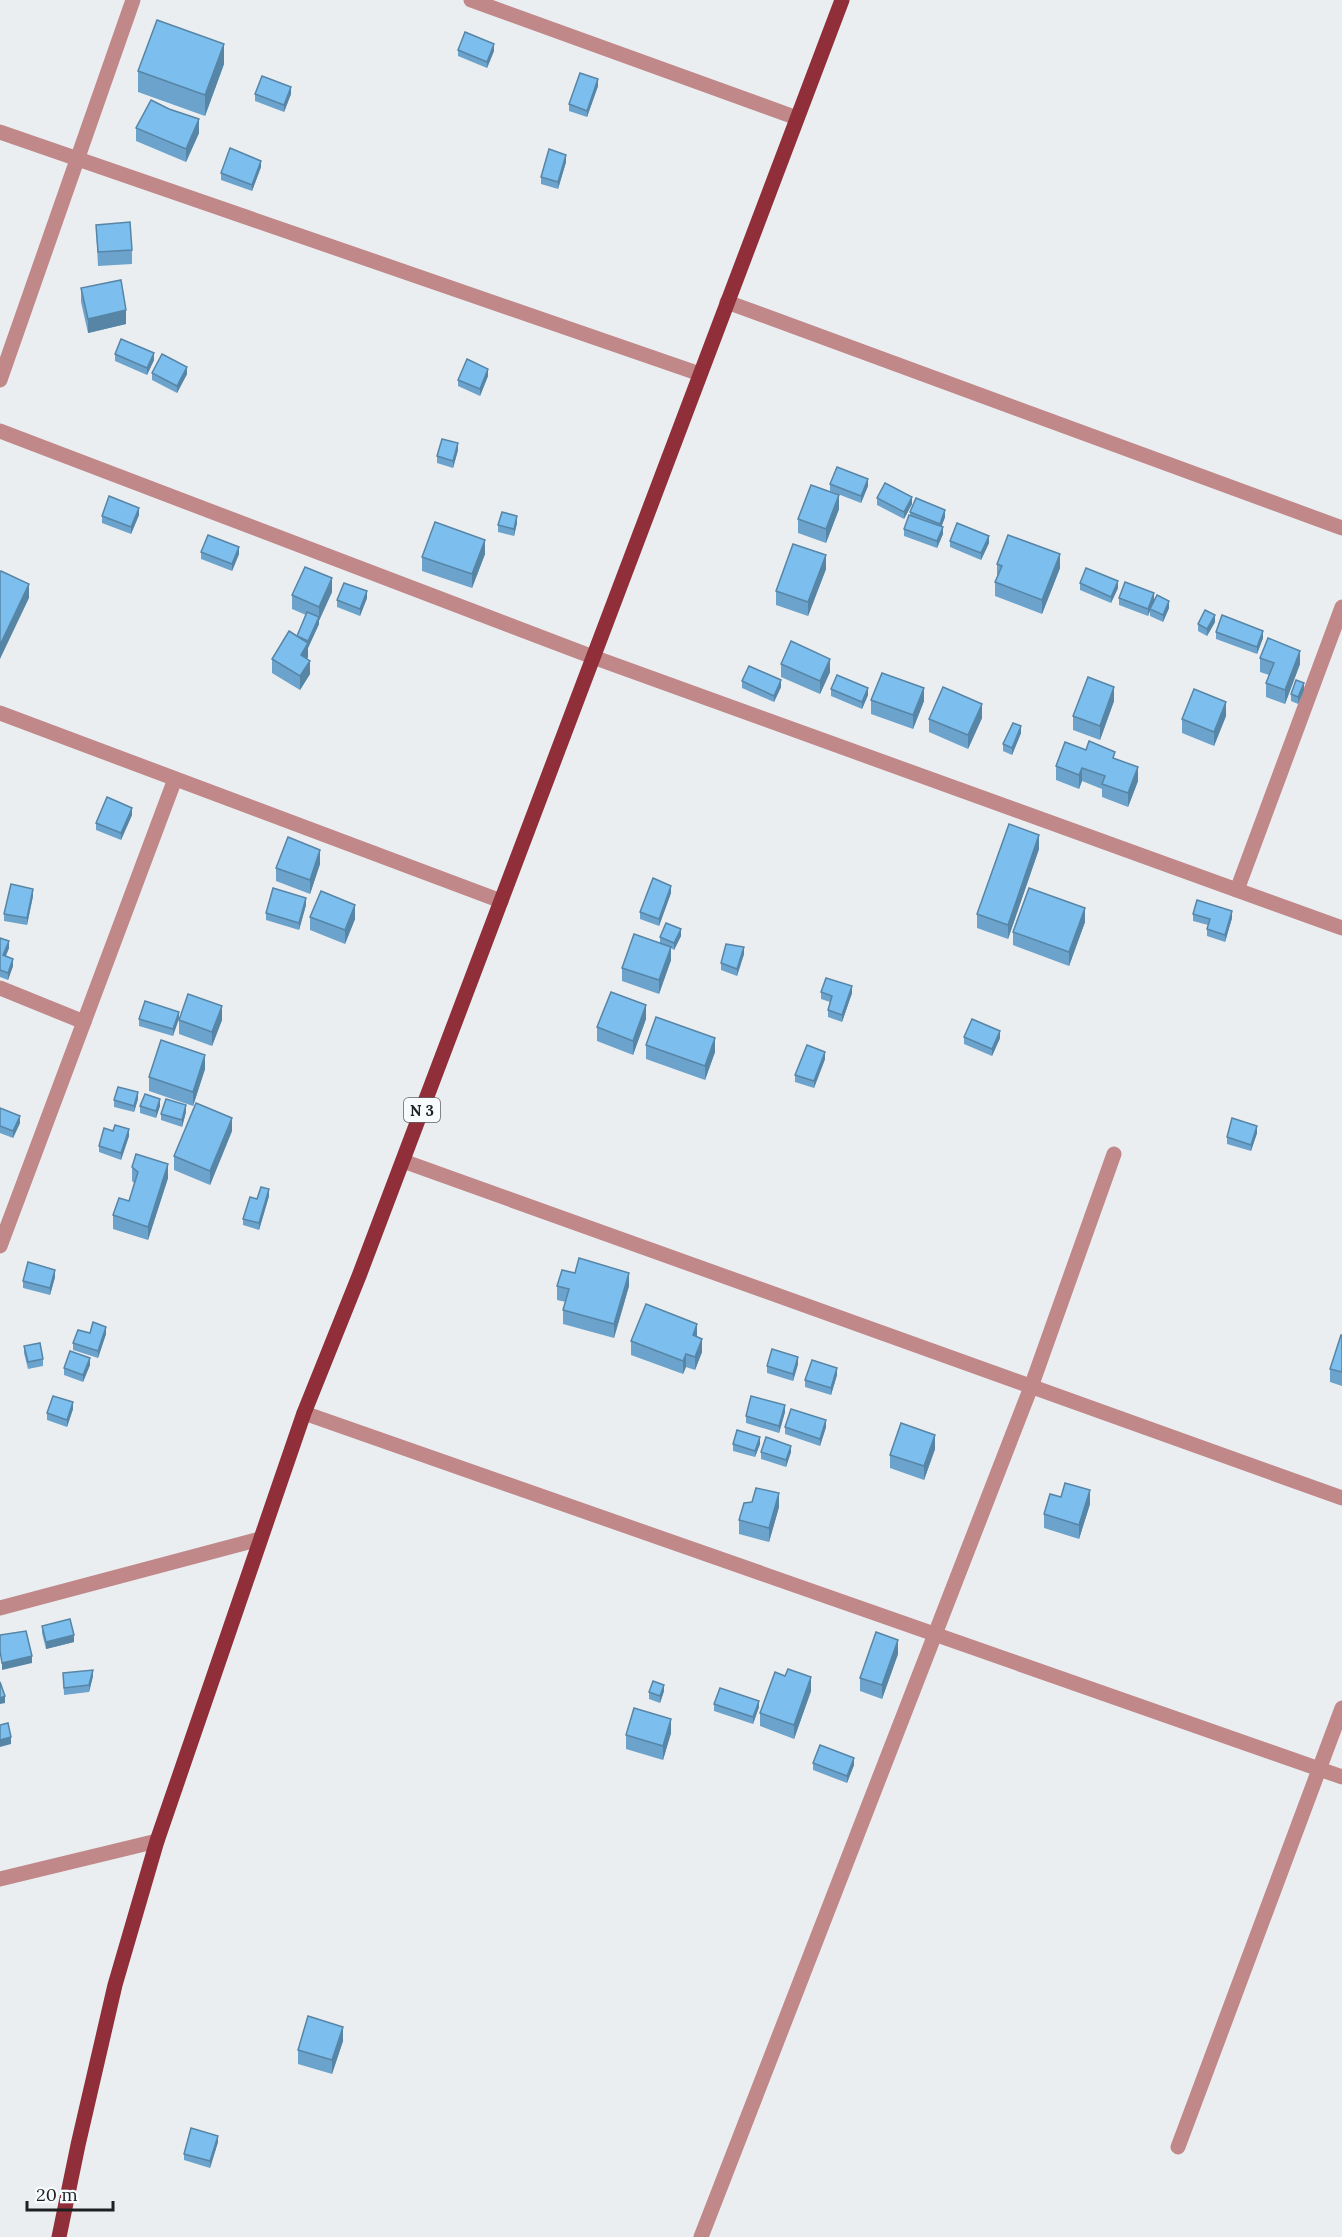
<svg xmlns="http://www.w3.org/2000/svg" width="1342" height="2237" viewBox="0 0 1342 2237" font-family="Lora,serif">
  <style>
    .lines { fill: none; stroke-linecap: round; stroke-linejoin: round }
    .street { stroke: #c1888a; stroke-width: 15 }
    .primary { stroke: #902e39; stroke-width: 15 }
    .wall { fill: #6ba3cc }
    .shaded-wall { fill: #5785a6 }
    .building { fill: #7cbeed; stroke: #5785a6; stroke-width: 1.5 }
    .labels { text-anchor: middle; dominant-baseline: central; stroke-width: 5; stroke-linejoin: round; paint-order: stroke }
    .shield { fill: #f8fbfe; stroke: #606263; stroke-width: 1.5 }
    .shield-label { font-size: 15px; font-weight: bold; fill: #1f2021 }
  </style>
  <rect width="100%" height="100%" fill="#ebeef1"/>
  <g class="lines">
    <g class="street">
      <polyline points="471,0 797,118"/>
      <polyline points="0,132 700,374"/>
      <polyline points="727,302 1342,528"/>
      <polyline points="0,380 133,0"/>
      <polyline points="0,431 593,657 1342,928"/>
      <polyline points="0,713 501,901"/>
      <polyline points="1237,890 1342,607"/>
      <polyline points="0,988 84,1022"/>
      <polyline points="403,1161 1342,1498"/>
      <polyline points="0,1246 175,779"/>
      <polyline points="304,1413 1342,1777"/>
      <polyline points="0,1608 260,1539"/>
      <polyline points="0,1879 157,1841"/>
      <polyline points="1178,2147 1342,1708"/>
      <polyline points="701,2237 1031,1387 1114,1154"/>
    </g>
    <polyline class="primary" points="59,2237 78,2145 115,1985 157,1841 304,1413 359,1276 842,0"/>
  </g>
  <g class="wall">
    <polygon points="458,50 494,51 487,68 458,56"/>
    <polygon points="224,64 205,116 138,92 138,71"/>
    <polygon points="598,86 587,117 569,111 569,104"/>
    <polygon points="255,94 291,94 284,112 255,101"/>
    <polygon points="136,128 199,133 186,162 136,141"/>
    <polygon points="566,162 558,189 541,184 541,177"/>
    <polygon points="261,167 252,191 221,180 221,173"/>
    <polygon points="96,225 132,250 132,264 98,266"/>
    <polygon points="81,288 126,324 88,333 81,302"/>
    <polygon points="115,354 154,360 147,375 115,361"/>
    <polygon points="152,373 187,374 177,393 152,380"/>
    <polygon points="488,376 480,396 458,386 458,380"/>
    <polygon points="458,450 453,468 437,463 437,456"/>
    <polygon points="830,484 868,486 861,503 830,491"/>
    <polygon points="877,498 912,504 904,519 877,505"/>
    <polygon points="839,509 826,543 798,533 798,519"/>
    <polygon points="910,512 945,517 941,527 943,534 937,548 904,536 904,529 910,516"/>
    <polygon points="139,515 131,534 102,523 102,516"/>
    <polygon points="517,523 514,536 498,532 498,525"/>
    <polygon points="950,541 989,543 981,560 950,547"/>
    <polygon points="201,552 239,554 232,571 201,559"/>
    <polygon points="485,554 472,588 422,571 422,557"/>
    <polygon points="997,564 1060,568 1042,614 995,596 995,582 997,577"/>
    <polygon points="826,569 808,616 776,605 776,591"/>
    <polygon points="1080,583 1118,588 1111,603 1080,590"/>
    <polygon points="332,592 319,620 319,624 308,648 308,657 307,659 310,674 300,690 272,673 272,659 297,636 306,615 292,609 292,595"/>
    <polygon points="367,598 360,616 337,607 337,600"/>
    <polygon points="1119,598 1154,600 1169,608 1163,622 1150,616 1150,611 1148,616 1119,605"/>
    <polygon points="1215,622 1207,636 1198,631 1198,624"/>
    <polygon points="1216,632 1263,638 1257,654 1216,639"/>
    <polygon points="1260,658 1300,664 1285,704 1266,697 1266,683 1269,675 1260,672"/>
    <polygon points="781,664 830,672 820,694 781,677"/>
    <polygon points="742,681 781,687 774,702 742,688"/>
    <polygon points="831,689 868,695 862,709 831,696"/>
    <polygon points="1304,690 1298,704 1291,701 1291,694"/>
    <polygon points="871,700 924,701 913,729 871,714"/>
    <polygon points="1114,701 1100,740 1073,730 1073,716"/>
    <polygon points="1226,716 1214,746 1182,733 1182,719"/>
    <polygon points="982,718 968,749 929,732 929,719"/>
    <polygon points="1021,733 1012,755 1003,751 1003,744"/>
    <polygon points="1086,750 1115,759 1138,781 1128,807 1102,797 1102,789 1082,781 1079,789 1056,780 1056,766"/>
    <polygon points="132,815 121,840 96,830 96,823"/>
    <polygon points="1039,849 1008,939 977,928 977,914"/>
    <polygon points="320,864 310,894 276,881 276,868"/>
    <polygon points="671,893 659,926 640,919 640,912"/>
    <polygon points="33,896 27,925 4,921 4,914"/>
    <polygon points="306,905 299,930 266,920 266,913"/>
    <polygon points="1193,914 1232,918 1225,942 1207,936 1207,929 1208,925 1193,921"/>
    <polygon points="310,917 355,919 345,944 310,930"/>
    <polygon points="1085,922 1069,966 1013,945 1013,932"/>
    <polygon points="681,936 674,950 671,948 671,960 659,994 622,981 622,968 660,943 660,937"/>
    <polygon points="0,938 9,948 6,956 13,966 8,980 0,977"/>
    <polygon points="744,954 737,976 721,970 721,963"/>
    <polygon points="821,992 852,993 842,1022 828,1017 828,1010 830,1002 821,999"/>
    <polygon points="179,1012 173,1036 139,1026 139,1019"/>
    <polygon points="646,1019 633,1055 597,1041 597,1027"/>
    <polygon points="179,1020 222,1020 212,1046 179,1034"/>
    <polygon points="964,1037 1000,1038 992,1056 964,1044"/>
    <polygon points="646,1045 715,1052 705,1080 646,1059"/>
    <polygon points="825,1059 814,1088 795,1082 795,1075"/>
    <polygon points="205,1069 193,1106 149,1091 149,1077"/>
    <polygon points="138,1099 134,1112 114,1107 114,1100"/>
    <polygon points="140,1106 160,1106 156,1118 140,1113"/>
    <polygon points="0,1108 20,1123 13,1138 0,1133"/>
    <polygon points="186,1112 182,1127 161,1120 161,1114"/>
    <polygon points="232,1131 210,1185 174,1170 174,1156"/>
    <polygon points="1257,1133 1251,1151 1227,1144 1227,1137"/>
    <polygon points="129,1136 121,1160 99,1152 99,1146"/>
    <polygon points="132,1167 168,1178 148,1240 113,1229 113,1215 129,1201 134,1183 132,1181"/>
    <polygon points="269,1196 259,1230 243,1225 243,1219"/>
    <polygon points="55,1277 50,1295 23,1288 23,1281"/>
    <polygon points="557,1286 629,1286 614,1338 563,1324 563,1310 566,1302 557,1300"/>
    <polygon points="106,1334 98,1358 73,1350 73,1343"/>
    <polygon points="1342,1335 1342,1386 1330,1382 1330,1369"/>
    <polygon points="697,1337 702,1352 695,1370 686,1367 683,1374 631,1355 631,1341"/>
    <polygon points="24,1346 43,1359 43,1366 28,1369 24,1353"/>
    <polygon points="798,1364 793,1381 767,1373 767,1366"/>
    <polygon points="90,1365 83,1382 64,1375 64,1368"/>
    <polygon points="837,1375 831,1395 805,1387 805,1380"/>
    <polygon points="73,1409 67,1427 47,1420 47,1413"/>
    <polygon points="785,1412 779,1433 746,1423 746,1416"/>
    <polygon points="785,1427 826,1427 820,1446 785,1434"/>
    <polygon points="733,1444 760,1444 755,1457 733,1451"/>
    <polygon points="935,1449 924,1480 890,1468 890,1455"/>
    <polygon points="761,1452 791,1452 786,1467 761,1459"/>
    <polygon points="1061,1497 1090,1504 1079,1539 1044,1528 1044,1514"/>
    <polygon points="779,1507 769,1542 739,1534 739,1520"/>
    <polygon points="42,1626 74,1642 46,1649 42,1633"/>
    <polygon points="898,1654 882,1699 860,1691 860,1678"/>
    <polygon points="63,1673 93,1676 89,1692 64,1695"/>
    <polygon points="664,1691 660,1703 649,1699 649,1692"/>
    <polygon points="811,1691 794,1739 760,1726 760,1713"/>
    <polygon points="714,1704 759,1707 753,1724 714,1711"/>
    <polygon points="671,1733 663,1760 626,1749 626,1735"/>
    <polygon points="813,1763 854,1765 847,1783 813,1770"/>
    <polygon points="343,2041 332,2074 298,2064 298,2050"/>
    <polygon points="218,2142 210,2168 184,2160 184,2154"/>
  </g>
  <g class="shaded-wall">
    <polygon points="224,44 224,64 205,116 205,95"/>
    <polygon points="494,44 494,51 487,68 487,62"/>
    <polygon points="598,79 598,86 587,117 587,111"/>
    <polygon points="291,87 291,94 284,112 284,105"/>
    <polygon points="199,119 199,133 186,162 186,149"/>
    <polygon points="566,155 566,162 558,189 558,182"/>
    <polygon points="261,161 261,167 252,191 252,185"/>
    <polygon points="126,310 126,324 88,333 88,319"/>
    <polygon points="154,353 154,360 147,375 147,368"/>
    <polygon points="187,367 187,374 177,393 177,386"/>
    <polygon points="488,369 488,376 480,396 480,389"/>
    <polygon points="458,443 458,450 453,468 453,461"/>
    <polygon points="868,479 868,486 861,503 861,496"/>
    <polygon points="839,495 839,509 826,543 826,529"/>
    <polygon points="912,497 912,504 904,519 904,512"/>
    <polygon points="139,508 139,515 131,534 131,527"/>
    <polygon points="945,510 945,517 940,531 940,524"/>
    <polygon points="517,516 517,523 514,536 514,529"/>
    <polygon points="943,527 943,534 937,548 937,541"/>
    <polygon points="989,536 989,543 981,560 981,553"/>
    <polygon points="485,540 485,554 472,588 472,574"/>
    <polygon points="239,547 239,554 232,571 232,564"/>
    <polygon points="1060,554 1060,568 1042,614 1042,600"/>
    <polygon points="826,555 826,569 808,616 808,602"/>
    <polygon points="332,578 332,592 319,621 319,607"/>
    <polygon points="1118,581 1118,588 1111,603 1111,597"/>
    <polygon points="29,584 29,598 0,659 0,645"/>
    <polygon points="367,591 367,598 360,616 360,609"/>
    <polygon points="1154,593 1154,600 1148,616 1148,609"/>
    <polygon points="1169,601 1169,608 1163,622 1163,615"/>
    <polygon points="1215,615 1215,622 1207,636 1207,629"/>
    <polygon points="319,617 319,624 308,648 308,641"/>
    <polygon points="1263,631 1263,638 1257,654 1257,647"/>
    <polygon points="308,643 308,657 301,669 301,655"/>
    <polygon points="1300,651 1300,664 1285,704 1285,690"/>
    <polygon points="830,659 830,672 820,694 820,681"/>
    <polygon points="310,661 310,674 300,690 300,676"/>
    <polygon points="781,680 781,687 774,702 774,696"/>
    <polygon points="1304,683 1304,690 1298,704 1298,697"/>
    <polygon points="1114,687 1114,701 1100,740 1100,726"/>
    <polygon points="868,688 868,695 862,709 862,702"/>
    <polygon points="924,688 924,701 913,729 913,715"/>
    <polygon points="1226,702 1226,716 1214,746 1214,732"/>
    <polygon points="982,704 982,718 968,749 968,735"/>
    <polygon points="1021,726 1021,733 1012,755 1012,748"/>
    <polygon points="1138,767 1138,781 1128,807 1128,793"/>
    <polygon points="1082,768 1082,781 1079,789 1079,775"/>
    <polygon points="132,808 132,815 121,840 121,833"/>
    <polygon points="1039,835 1039,849 1008,939 1008,925"/>
    <polygon points="320,850 320,864 310,894 310,880"/>
    <polygon points="671,886 671,893 659,926 659,919"/>
    <polygon points="33,889 33,896 27,925 27,918"/>
    <polygon points="306,898 306,905 299,930 299,923"/>
    <polygon points="355,905 355,919 345,944 345,930"/>
    <polygon points="1085,908 1085,922 1069,966 1069,952"/>
    <polygon points="1232,911 1232,918 1225,942 1225,935"/>
    <polygon points="681,929 681,936 674,950 674,943"/>
    <polygon points="9,941 9,948 3,962 3,955"/>
    <polygon points="671,947 671,960 659,994 659,980"/>
    <polygon points="744,947 744,954 737,976 737,969"/>
    <polygon points="13,959 13,966 8,980 8,973"/>
    <polygon points="852,986 852,993 842,1022 842,1015"/>
    <polygon points="646,1005 646,1019 633,1055 633,1041"/>
    <polygon points="222,1006 222,1020 212,1046 212,1032"/>
    <polygon points="179,1012 179,1019 173,1036 173,1029"/>
    <polygon points="1000,1031 1000,1038 992,1056 992,1049"/>
    <polygon points="715,1038 715,1052 705,1080 705,1066"/>
    <polygon points="825,1052 825,1059 814,1088 814,1081"/>
    <polygon points="205,1055 205,1069 193,1106 193,1092"/>
    <polygon points="138,1092 138,1099 134,1112 134,1106"/>
    <polygon points="160,1099 160,1106 156,1118 156,1111"/>
    <polygon points="186,1105 186,1112 182,1127 182,1120"/>
    <polygon points="20,1116 20,1123 13,1138 13,1131"/>
    <polygon points="232,1118 232,1131 210,1185 210,1171"/>
    <polygon points="1257,1126 1257,1133 1251,1151 1251,1145"/>
    <polygon points="129,1129 129,1136 121,1160 121,1153"/>
    <polygon points="168,1164 168,1178 148,1240 148,1227"/>
    <polygon points="269,1189 269,1196 259,1230 259,1223"/>
    <polygon points="55,1270 55,1277 50,1295 50,1288"/>
    <polygon points="629,1273 629,1286 614,1338 614,1324"/>
    <polygon points="697,1324 697,1337 693,1335"/>
    <polygon points="106,1327 106,1334 98,1358 98,1351"/>
    <polygon points="702,1339 702,1352 695,1370 695,1357"/>
    <polygon points="686,1354 686,1367 683,1374 683,1361"/>
    <polygon points="798,1357 798,1364 793,1381 793,1374"/>
    <polygon points="90,1358 90,1365 83,1382 83,1375"/>
    <polygon points="837,1368 837,1375 831,1395 831,1388"/>
    <polygon points="73,1402 73,1409 67,1427 67,1420"/>
    <polygon points="785,1405 785,1412 779,1433 779,1426"/>
    <polygon points="826,1420 826,1427 820,1446 820,1439"/>
    <polygon points="935,1435 935,1449 924,1480 924,1466"/>
    <polygon points="760,1437 760,1444 755,1457 755,1451"/>
    <polygon points="791,1446 791,1452 786,1467 786,1460"/>
    <polygon points="1090,1490 1090,1504 1079,1539 1079,1525"/>
    <polygon points="779,1493 779,1507 769,1542 769,1528"/>
    <polygon points="74,1635 74,1642 46,1649 46,1642"/>
    <polygon points="898,1640 898,1654 882,1699 882,1685"/>
    <polygon points="32,1656 32,1663 2,1670 2,1663"/>
    <polygon points="93,1670 93,1676 89,1692 89,1685"/>
    <polygon points="811,1677 811,1691 794,1739 794,1725"/>
    <polygon points="664,1685 664,1691 660,1703 660,1696"/>
    <polygon points="5,1696 5,1703 0,1704 0,1698"/>
    <polygon points="759,1701 759,1707 753,1724 753,1717"/>
    <polygon points="671,1719 671,1733 663,1760 663,1746"/>
    <polygon points="11,1737 11,1744 0,1747 0,1740"/>
    <polygon points="854,1758 854,1765 847,1783 847,1776"/>
    <polygon points="343,2027 343,2041 332,2074 332,2060"/>
    <polygon points="218,2136 218,2142 210,2168 210,2161"/>
  </g>
  <g class="building">
    <polygon points="157,20 224,44 205,95 138,71"/>
    <polygon points="465,32 494,44 487,62 458,50"/>
    <polygon points="580,73 598,79 587,111 569,104"/>
    <polygon points="262,76 291,87 284,105 255,94"/>
    <polygon points="151,100 169,109 199,119 186,149 136,128"/>
    <polygon points="230,148 261,161 252,185 221,173"/>
    <polygon points="549,149 566,155 558,182 541,177"/>
    <polygon points="130,222 132,250 98,252 96,225"/>
    <polygon points="121,280 126,310 88,319 81,288"/>
    <polygon points="121,339 154,353 147,368 115,354"/>
    <polygon points="162,354 187,367 177,386 152,373"/>
    <polygon points="467,359 488,369 480,389 458,380"/>
    <polygon points="442,439 458,443 453,461 437,456"/>
    <polygon points="837,467 868,479 861,496 830,484"/>
    <polygon points="885,483 912,497 904,512 877,498"/>
    <polygon points="811,485 839,495 826,529 798,519"/>
    <polygon points="109,496 139,508 131,527 102,516"/>
    <polygon points="916,498 945,510 940,524 910,512"/>
    <polygon points="502,512 517,516 514,529 498,525"/>
    <polygon points="909,515 943,527 937,541 904,529"/>
    <polygon points="435,522 485,540 472,574 422,557"/>
    <polygon points="957,523 989,536 981,553 950,541"/>
    <polygon points="208,535 239,547 232,564 201,552"/>
    <polygon points="1008,535 1060,554 1042,600 995,582 1002,566 997,564"/>
    <polygon points="793,544 826,555 808,602 776,591"/>
    <polygon points="305,567 332,578 319,607 292,595"/>
    <polygon points="1086,568 1118,581 1111,597 1080,583"/>
    <polygon points="1,571 29,584 0,645 0,572"/>
    <polygon points="1125,582 1154,593 1148,609 1119,598"/>
    <polygon points="344,583 367,591 360,609 337,600"/>
    <polygon points="1157,595 1169,601 1163,615 1150,609"/>
    <polygon points="1205,610 1215,615 1207,629 1198,624"/>
    <polygon points="307,612 319,617 308,641 297,636"/>
    <polygon points="1222,615 1263,631 1257,647 1216,632"/>
    <polygon points="289,631 308,643 301,655 310,661 300,676 272,659"/>
    <polygon points="1268,638 1300,651 1285,690 1266,683 1274,663 1260,658"/>
    <polygon points="791,641 830,659 820,681 781,664"/>
    <polygon points="749,666 781,680 774,696 742,681"/>
    <polygon points="882,673 924,688 913,715 871,700"/>
    <polygon points="837,675 868,688 862,702 831,689"/>
    <polygon points="1088,677 1114,687 1100,726 1073,716"/>
    <polygon points="1296,680 1304,683 1298,697 1291,694"/>
    <polygon points="943,687 982,704 968,735 929,719"/>
    <polygon points="1194,689 1226,702 1214,732 1182,719"/>
    <polygon points="1013,723 1021,726 1012,748 1003,744"/>
    <polygon points="1089,741 1115,752 1113,758 1138,767 1128,793 1102,784 1105,776 1082,768 1079,775 1056,766 1065,742 1086,750"/>
    <polygon points="107,797 132,808 121,833 96,823"/>
    <polygon points="1009,824 1039,835 1008,925 977,914"/>
    <polygon points="288,837 320,850 310,880 276,868"/>
    <polygon points="653,878 671,886 659,919 640,912"/>
    <polygon points="11,884 33,889 27,918 4,914"/>
    <polygon points="273,888 306,898 299,923 266,913"/>
    <polygon points="1029,888 1085,908 1069,952 1013,932"/>
    <polygon points="321,891 355,905 345,930 310,917"/>
    <polygon points="1197,900 1232,911 1225,935 1207,929 1210,919 1193,914"/>
    <polygon points="666,923 681,929 674,943 660,937"/>
    <polygon points="634,934 671,947 659,980 622,968"/>
    <polygon points="0,938 9,941 3,955 13,959 8,973 0,970"/>
    <polygon points="726,944 744,947 737,969 721,963"/>
    <polygon points="826,978 852,986 842,1015 828,1010 832,996 821,992"/>
    <polygon points="611,992 646,1005 633,1041 597,1027"/>
    <polygon points="188,994 222,1006 212,1032 179,1020"/>
    <polygon points="145,1001 179,1012 173,1029 139,1019"/>
    <polygon points="656,1017 715,1038 705,1066 646,1045"/>
    <polygon points="972,1019 1000,1031 992,1049 964,1037"/>
    <polygon points="161,1040 205,1055 193,1092 149,1077"/>
    <polygon points="807,1045 825,1052 814,1081 795,1075"/>
    <polygon points="118,1087 138,1092 134,1106 114,1100"/>
    <polygon points="145,1094 160,1099 156,1111 140,1106"/>
    <polygon points="166,1099 186,1105 182,1120 161,1114"/>
    <polygon points="196,1103 232,1118 210,1171 174,1156"/>
    <polygon points="0,1108 20,1116 13,1131 0,1126"/>
    <polygon points="1232,1118 1257,1126 1251,1145 1227,1137"/>
    <polygon points="115,1125 129,1129 121,1153 99,1146 104,1128 113,1131"/>
    <polygon points="136,1154 168,1164 148,1227 113,1215 119,1198 129,1201 138,1172 132,1167"/>
    <polygon points="261,1187 269,1189 259,1223 243,1219 250,1197 257,1199"/>
    <polygon points="579,1258 629,1273 614,1324 563,1310 569,1289 557,1286 562,1270 575,1273"/>
    <polygon points="28,1262 55,1270 50,1288 23,1281"/>
    <polygon points="646,1304 697,1324 693,1335 702,1339 695,1357 686,1354 683,1361 631,1341"/>
    <polygon points="93,1322 106,1327 98,1351 73,1343 78,1330 90,1333"/>
    <polygon points="1341,1335 1342,1335 1342,1372 1330,1369"/>
    <polygon points="40,1343 43,1359 28,1362 24,1346"/>
    <polygon points="772,1349 798,1357 793,1374 767,1366"/>
    <polygon points="70,1351 90,1358 83,1375 64,1368"/>
    <polygon points="812,1360 837,1368 831,1388 805,1380"/>
    <polygon points="53,1396 73,1402 67,1420 47,1413"/>
    <polygon points="751,1396 785,1405 779,1426 746,1416"/>
    <polygon points="791,1409 826,1420 820,1439 785,1427"/>
    <polygon points="901,1423 935,1435 924,1466 890,1455"/>
    <polygon points="737,1430 760,1437 755,1451 733,1444"/>
    <polygon points="766,1437 791,1446 786,1460 761,1452"/>
    <polygon points="1065,1483 1090,1490 1079,1525 1044,1514 1050,1494 1061,1497"/>
    <polygon points="756,1488 779,1493 769,1528 739,1520 744,1503 752,1502"/>
    <polygon points="70,1619 74,1635 46,1642 42,1626"/>
    <polygon points="26,1631 32,1656 2,1663 0,1651 0,1635"/>
    <polygon points="876,1632 898,1640 882,1685 860,1678"/>
    <polygon points="788,1669 811,1677 794,1725 760,1713 775,1672 785,1676"/>
    <polygon points="93,1670 89,1685 64,1688 63,1673"/>
    <polygon points="653,1681 664,1685 660,1696 649,1692"/>
    <polygon points="0,1682 5,1696 0,1698"/>
    <polygon points="720,1688 759,1701 753,1717 714,1704"/>
    <polygon points="634,1708 671,1719 663,1746 626,1735"/>
    <polygon points="8,1723 11,1737 0,1740 0,1725"/>
    <polygon points="820,1745 854,1758 847,1776 813,1763"/>
    <polygon points="308,2016 343,2027 332,2060 298,2050"/>
    <polygon points="191,2128 218,2136 210,2161 184,2154"/>
  </g>
  <g class="labels">
    <rect class="shield" x="404" y="1098" width="36" height="24" rx="4.5"/>
    <g class="shield-label">
      <text x="422" y="1110">N 3</text>
    </g>
  </g>
  <path d="M27 2201v9h86v-9" fill="none" stroke="#1f2021" stroke-width="3"/>
  <text x="36" y="2201" font-size="18" fill="#1f2021" stroke="#f8fbfe" stroke-width="4.5" paint-order="stroke">20 m</text>
</svg>
